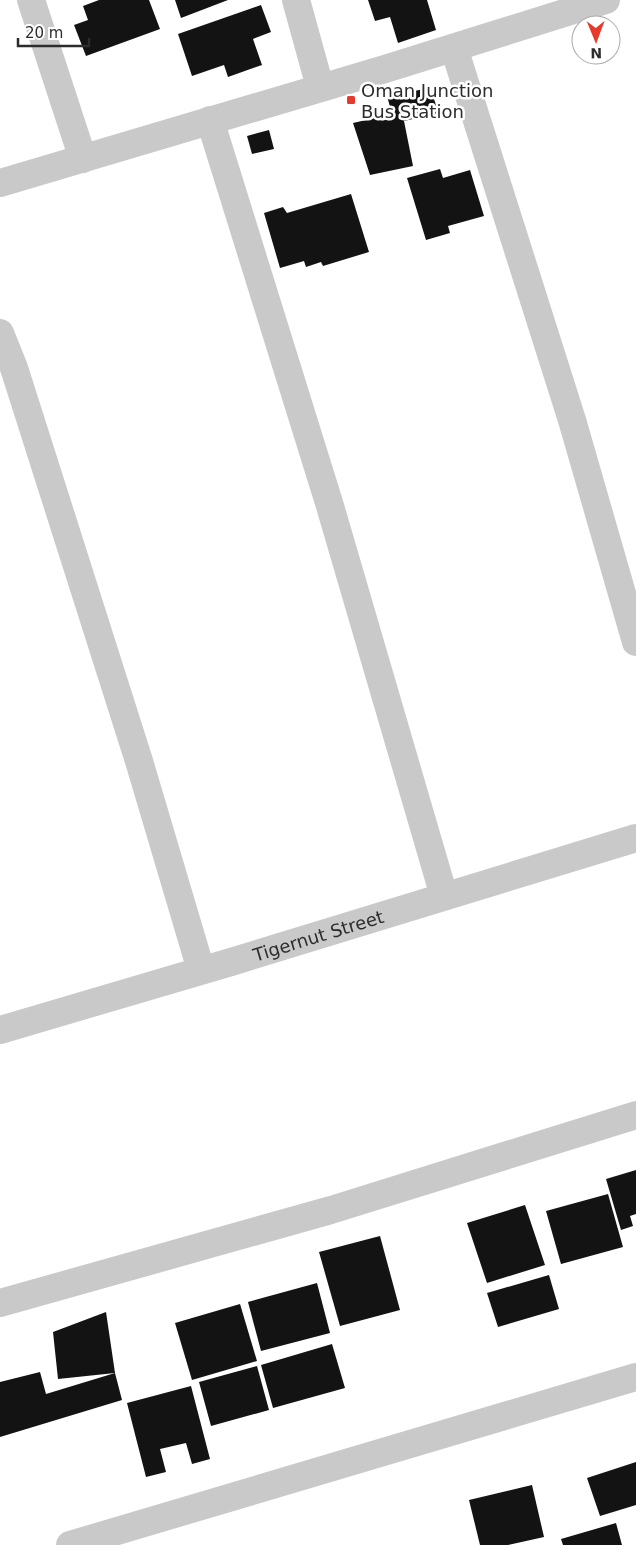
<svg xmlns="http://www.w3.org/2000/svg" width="636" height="1545" viewBox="0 0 636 1545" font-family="'DejaVu Sans',sans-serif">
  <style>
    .building { fill: #131313 }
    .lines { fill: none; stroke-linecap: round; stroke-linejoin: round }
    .minor { stroke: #c9c9c9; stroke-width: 28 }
    .poi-dot { fill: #e53a2c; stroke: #fff; stroke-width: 2 }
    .labels { text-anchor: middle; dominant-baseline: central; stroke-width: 5; stroke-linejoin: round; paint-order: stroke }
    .poi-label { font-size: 18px; fill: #2c2c2c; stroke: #fff; text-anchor: start }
    .street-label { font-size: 18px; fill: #2c2c2c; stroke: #fff }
  </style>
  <rect width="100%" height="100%" fill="#fff"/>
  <g class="building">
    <polygon points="99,0 149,0 160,29 86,56 74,25 88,20 83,6"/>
    <polygon points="175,0 228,0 181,18"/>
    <polygon points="368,0 427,0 436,30 398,43 390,17 375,21"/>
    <polygon points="261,5 271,32 253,39 262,65 228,77 224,65 192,76 178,34"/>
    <polygon points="430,88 439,113 404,121 413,166 370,175 353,123 392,114 387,96"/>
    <polygon points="269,130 274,149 252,154 247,136"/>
    <polygon points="440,169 443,178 470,170 484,216 448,226 450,233 426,240 407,178"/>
    <polygon points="351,194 369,252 323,266 321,262 306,267 304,261 280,268 264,213 283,207 287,213"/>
    <polygon points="636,1170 636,1214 630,1216 633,1226 621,1230 606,1179"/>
    <polygon points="608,1194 623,1247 561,1264 546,1211"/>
    <polygon points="525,1205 545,1265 487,1283 467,1223"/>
    <polygon points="380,1236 400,1310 340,1326 319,1252"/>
    <polygon points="549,1275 559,1309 498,1327 487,1293"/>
    <polygon points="317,1283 330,1333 261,1351 248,1302"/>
    <polygon points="240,1304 257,1361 192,1380 175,1323"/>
    <polygon points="106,1312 115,1373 122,1400 0,1437 0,1382 40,1372 46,1394 115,1373 58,1379 53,1332"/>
    <polygon points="332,1344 345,1388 273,1408 261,1365"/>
    <polygon points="257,1366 269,1410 211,1426 199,1382"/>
    <polygon points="191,1386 210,1459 192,1464 186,1443 160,1449 166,1472 146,1477 127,1403"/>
    <polygon points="636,1462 636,1505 600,1516 587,1478"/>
    <polygon points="532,1485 544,1537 508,1545 480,1545 469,1500"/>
    <polygon points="616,1523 622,1545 563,1545 561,1539"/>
  </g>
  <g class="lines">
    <g class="minor">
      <polyline points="31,0 83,159"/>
      <polyline points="296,0 320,87"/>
      <polyline points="454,48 572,420 636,642"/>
      <polyline points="210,120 330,506 444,896"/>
      <polyline points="0,183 385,69 606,0"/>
      <polyline points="0,333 14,368 139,761 201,970"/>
      <path id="s1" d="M0,1030L231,962L636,838"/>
      <polyline points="0,1303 331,1210 636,1115"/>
      <polyline points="70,1545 636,1377"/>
    </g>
  </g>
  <rect class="poi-dot" x="346" y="95" width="10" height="10" rx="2.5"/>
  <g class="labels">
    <g class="poi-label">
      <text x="361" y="90">Oman Junction<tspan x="361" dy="21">Bus Station</tspan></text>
    </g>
    <g class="street-label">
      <text stroke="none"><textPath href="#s1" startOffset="332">Tigernut Street</textPath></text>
    </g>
  </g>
  <g transform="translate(596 40) rotate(179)"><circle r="24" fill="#ffffff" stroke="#ababab"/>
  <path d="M0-4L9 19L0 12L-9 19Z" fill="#e53a2c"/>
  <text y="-8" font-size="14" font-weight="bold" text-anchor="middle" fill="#2c2c2c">N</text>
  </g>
  <path d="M18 38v8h71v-8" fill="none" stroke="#2c2c2c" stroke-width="2.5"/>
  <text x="25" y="38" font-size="15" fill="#2c2c2c" stroke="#ffffff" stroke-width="4" paint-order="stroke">20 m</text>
</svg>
